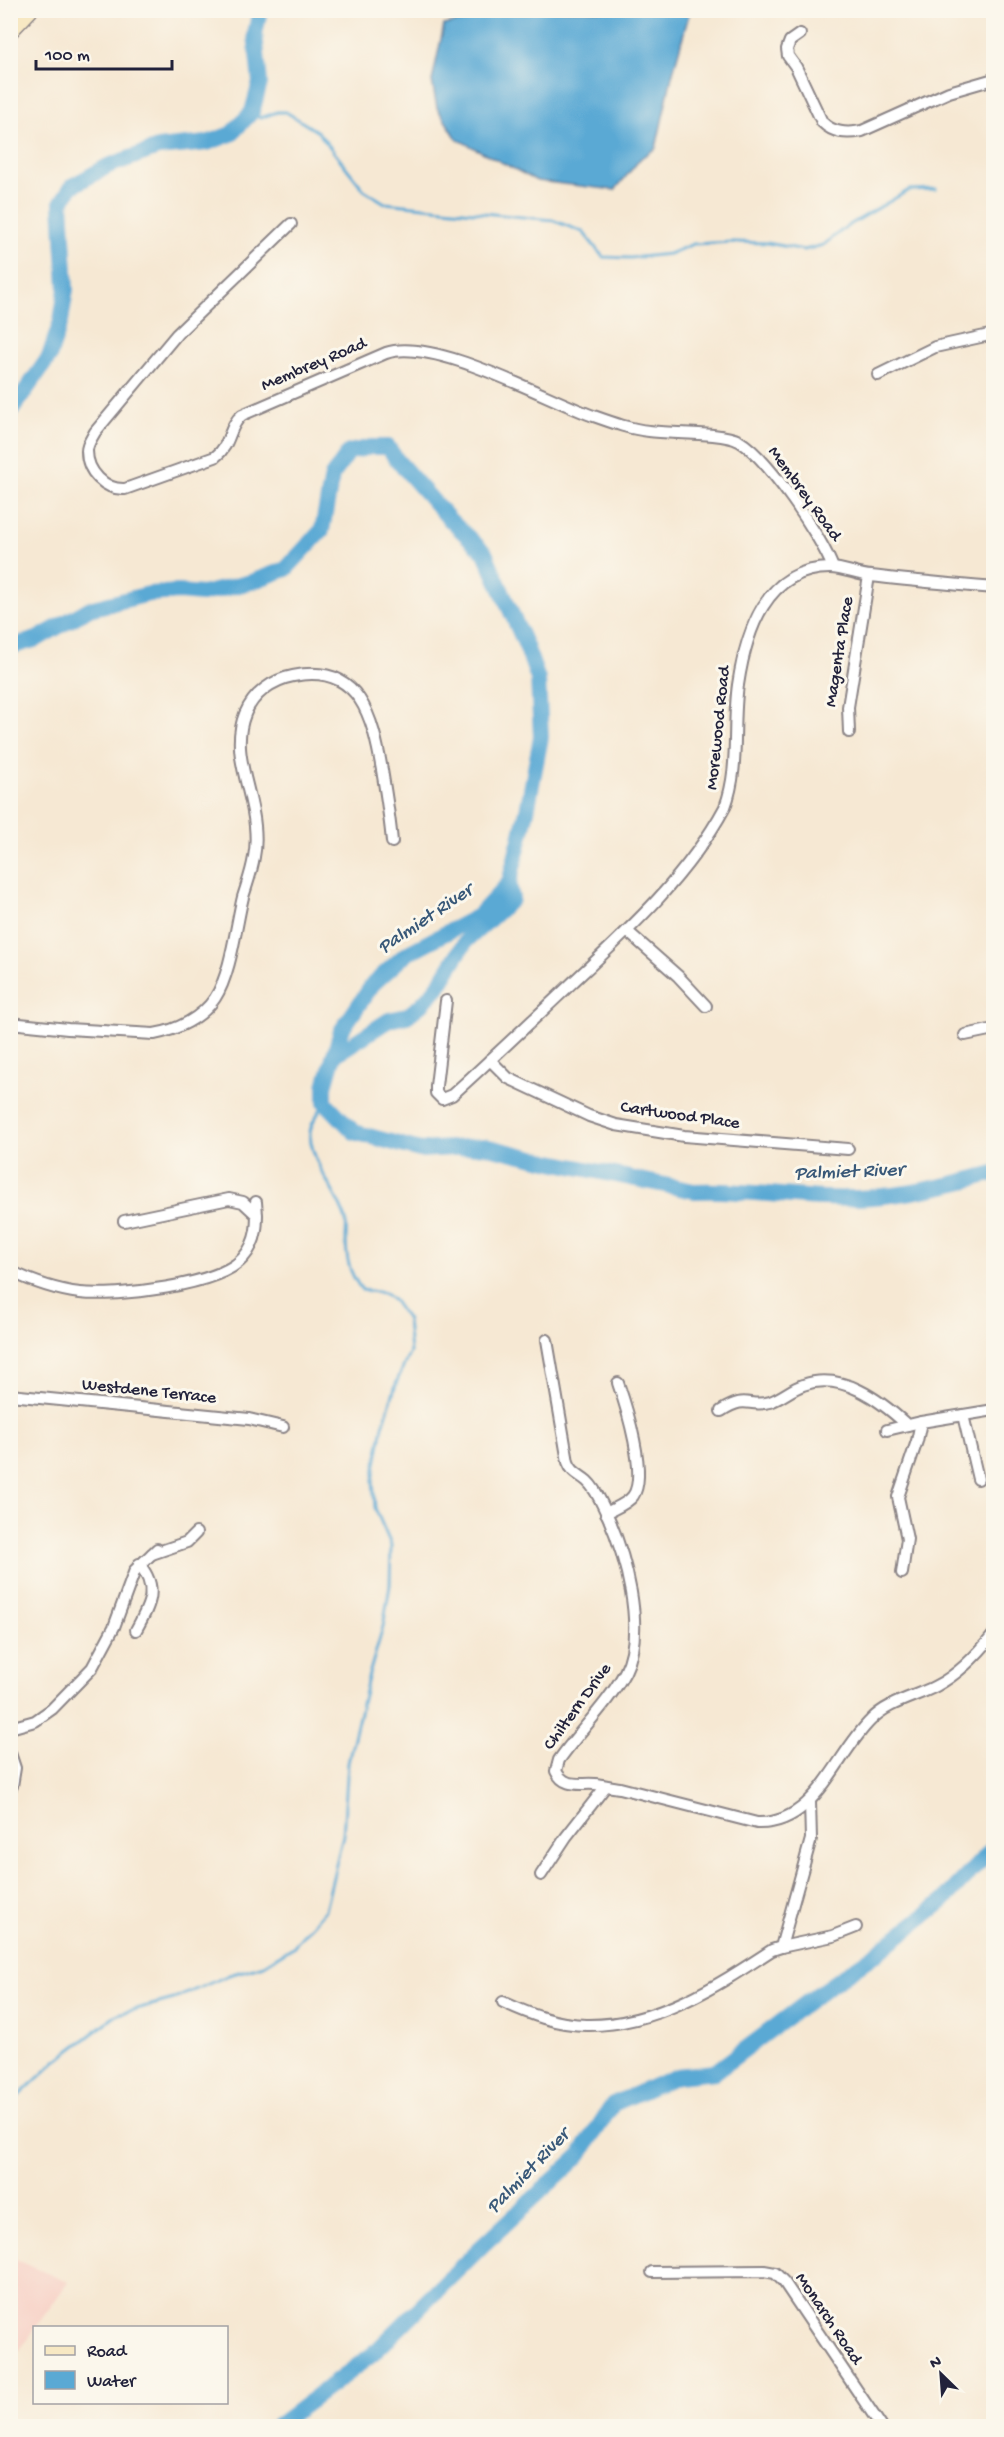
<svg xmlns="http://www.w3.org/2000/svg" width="1004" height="2437" viewBox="0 0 1004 2437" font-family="'Gochi Hand',sans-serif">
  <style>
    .built { fill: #f7d1c6 }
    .water { fill: #5aa9d4; stroke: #3e6688; stroke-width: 1.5 }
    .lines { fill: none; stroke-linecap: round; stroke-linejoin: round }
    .stream { stroke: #5aa9d4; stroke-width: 3 }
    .river { stroke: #5aa9d4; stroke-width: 16 }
    .street-casing { stroke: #8c8587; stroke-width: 14 }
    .secondary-casing { stroke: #8c8587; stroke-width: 18 }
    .street { stroke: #fff; stroke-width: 10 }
    .secondary { stroke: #f7e8c3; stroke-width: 15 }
    .labels { text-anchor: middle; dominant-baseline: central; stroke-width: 6; stroke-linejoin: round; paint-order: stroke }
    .street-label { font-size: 18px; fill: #22223b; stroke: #fbf7ec }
    .water-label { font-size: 20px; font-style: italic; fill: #385878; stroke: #fbf7ec }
  </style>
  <rect width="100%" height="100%" fill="#fbf7ec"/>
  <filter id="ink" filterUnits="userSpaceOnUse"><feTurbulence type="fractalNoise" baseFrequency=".0167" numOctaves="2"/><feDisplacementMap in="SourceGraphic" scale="12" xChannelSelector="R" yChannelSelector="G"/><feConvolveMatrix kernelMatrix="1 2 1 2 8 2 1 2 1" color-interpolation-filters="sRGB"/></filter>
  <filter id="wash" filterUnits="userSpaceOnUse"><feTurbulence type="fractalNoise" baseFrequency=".008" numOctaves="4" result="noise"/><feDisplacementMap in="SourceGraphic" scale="24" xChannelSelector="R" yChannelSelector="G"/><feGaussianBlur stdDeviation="1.35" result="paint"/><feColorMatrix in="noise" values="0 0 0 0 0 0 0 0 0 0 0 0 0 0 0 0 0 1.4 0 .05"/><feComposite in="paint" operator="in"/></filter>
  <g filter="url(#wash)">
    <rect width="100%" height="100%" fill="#f6e8d3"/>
    <polygon class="built" points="11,2258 68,2282 11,2362"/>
    <polygon class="water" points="516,10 690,11 672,76 656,148 641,158 615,190 537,181 457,139 437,108 432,81 444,25"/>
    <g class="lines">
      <g class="stream">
        <polyline points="252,112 260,118 277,112 286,112 318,132 364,190 385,203 552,220 583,232 603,257 630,258 669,254 693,244 733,242 767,243 804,250 823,245 846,227 909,190 936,189"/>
        <path d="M10,2104L56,2061L118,2014L174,1999L229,1975L264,1965L293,1947L325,1910L343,1835L348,1763L368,1678L383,1627L390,1585L391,1545L375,1508L373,1480L383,1426L397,1381L410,1352L407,1320L394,1301L384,1293L362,1290C349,1273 346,1259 346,1238C346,1232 347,1226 346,1220C336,1190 313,1167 310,1135C309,1125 320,1111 325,1102"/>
      </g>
      <g class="river">
        <polyline points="10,413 49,357 61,321 66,289 61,203 72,186 108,166 158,148 207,143 231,134 252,112 260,83 255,34 260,10"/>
        <path d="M10,647L37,639L89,609L149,594L179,592L202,594L251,582L286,569L322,530L332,476L349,452L371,447H388L397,460L450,520L485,553L526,646L538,679L541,737L527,811L509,883L478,916L406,954L373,984L341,1031L325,1086V1102L354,1132L420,1150L484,1146L547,1161L694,1191C736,1189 779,1196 822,1198C880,1201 938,1189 994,1173"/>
        <polyline points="333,1056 389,1020 407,1016 421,1005 437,988 466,941 512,899 509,883"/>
        <polyline points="277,2426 373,2354 482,2246 580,2155 613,2104 677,2076 715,2072 822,1991 877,1953 943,1901 994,1847"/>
      </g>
    </g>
  </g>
  <g filter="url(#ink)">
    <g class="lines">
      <g class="street-casing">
        <g id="street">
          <path d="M800,34L790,41L787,49L788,56L796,67L822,122C833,133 846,134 862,131L949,92L994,79"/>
          <path d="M291,224L177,334L95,432C92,438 87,444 87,451C87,472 105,490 125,489L215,457C232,444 228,426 242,415L386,353C433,337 540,396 588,414C608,421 628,429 649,431C671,434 722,432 739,441C767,457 822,538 833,568"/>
          <polyline points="878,375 935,347 994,334"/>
          <polyline points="849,732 848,707 869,576"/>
          <polyline points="627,931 678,976 706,1006"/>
          <path d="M446,1001L436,1086V1093L442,1099L452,1095C493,1058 533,1020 573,982C629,930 688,876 725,807C740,767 732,726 738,685C746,631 766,568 830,568C844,568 857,575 871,576C911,581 953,584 994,588"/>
          <path d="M10,1023L68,1029L154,1034C177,1030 202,1018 215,998C231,974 236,925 243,897C247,884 252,871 254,857C256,847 256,836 255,826C252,788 230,751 245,714C253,694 272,680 293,676C360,662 373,719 382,770C386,794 390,818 392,842"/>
          <polyline points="965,1035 994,1029"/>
          <polyline points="490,1060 508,1078 589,1116 616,1125 684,1136 848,1149"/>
          <polyline points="124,1221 229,1199 243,1202 257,1215"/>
          <path d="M10,1271C33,1282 55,1290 80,1293C116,1297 219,1286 243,1258C258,1241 258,1222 256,1202"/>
          <path d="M547,1340L568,1462C572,1473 579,1474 587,1481C596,1489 601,1502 606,1512C625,1554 647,1629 625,1672C608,1704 579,1731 559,1760L556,1771C564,1788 579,1783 595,1784C603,1785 612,1787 620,1788L757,1823C816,1825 835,1755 871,1720C888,1702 915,1697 936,1686C959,1674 978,1654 994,1634"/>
          <polyline points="10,1395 249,1419 283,1427"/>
          <path d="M721,1411C748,1394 747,1408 770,1402C782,1398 791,1389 803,1385C842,1371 880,1400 907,1425"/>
          <polyline points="963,1415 978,1479"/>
          <polyline points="887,1430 921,1422 994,1410"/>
          <path d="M606,1513C615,1508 627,1504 633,1496C648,1475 626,1406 618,1383"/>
          <polyline points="152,1554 187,1542 196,1533"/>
          <polyline points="902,1573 907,1539 898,1497 917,1441 921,1422"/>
          <path d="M136,1630C149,1606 160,1589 139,1564"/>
          <polyline points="10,1728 35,1721 52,1709 92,1668 114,1627 135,1570 157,1549"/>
          <polyline points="10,1753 15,1768 12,1786"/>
          <polyline points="541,1875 566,1837 606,1786"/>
          <polyline points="781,1947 833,1936 856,1927"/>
          <path d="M503,2002C529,2014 557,2025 587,2025C656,2026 717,1986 772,1950L781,1947L811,1839L810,1801"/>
          <polyline points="652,2272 764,2271 775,2273 784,2282 881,2426"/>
        </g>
      </g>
      <g class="secondary-casing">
        <polyline id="secondary" points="10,31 30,10"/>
      </g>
      <use href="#street" class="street"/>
      <use href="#secondary" class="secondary"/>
    </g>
  </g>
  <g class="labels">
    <g class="street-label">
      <text transform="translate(314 365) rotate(-23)">Membrey Road</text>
      <text transform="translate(804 494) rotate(54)">Membrey Road</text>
      <text transform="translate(840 652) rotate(-81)">Magenta Place</text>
      <text transform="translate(719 728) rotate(-84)">Morewood Road</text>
      <text transform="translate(680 1116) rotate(8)">Cartwood Place</text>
      <text transform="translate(149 1392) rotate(6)">Westdene Terrace</text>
      <text transform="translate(578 1707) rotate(-54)">Chiltern Drive</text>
      <text transform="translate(828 2319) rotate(56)">Monarch Road</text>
    </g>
    <g class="water-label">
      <text transform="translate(426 920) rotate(-34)">Palmiet River</text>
      <text transform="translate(849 1173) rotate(-2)">Palmiet River</text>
      <text transform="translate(529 2172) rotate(-46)">Palmiet River</text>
    </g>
  </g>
  <rect width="1004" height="2437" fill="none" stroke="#fbf7ec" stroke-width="36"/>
  <rect x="33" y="2326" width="195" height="78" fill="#fbf7ec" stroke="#a4a2a5" stroke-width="1.5"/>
  <rect x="45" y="2346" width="30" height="9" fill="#f7e8c3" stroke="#a4a2a5" stroke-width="1.5"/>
  <text x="87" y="2356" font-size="18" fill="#22223b">Road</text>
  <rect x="45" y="2371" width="30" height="18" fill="#5aa9d4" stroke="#a4a2a5" stroke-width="1.5"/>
  <text x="87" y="2386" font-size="18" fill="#22223b">Water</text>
  <g transform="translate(941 2374) rotate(335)" stroke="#fbf7ec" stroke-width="4.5" paint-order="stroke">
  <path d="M0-4.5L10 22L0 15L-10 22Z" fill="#22223b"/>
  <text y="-9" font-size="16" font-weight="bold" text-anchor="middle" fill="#22223b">N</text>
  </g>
  <path d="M36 60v9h136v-9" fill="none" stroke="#22223b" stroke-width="3"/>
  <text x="45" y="60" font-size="18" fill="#22223b" stroke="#fbf7ec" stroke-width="4.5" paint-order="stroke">100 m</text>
</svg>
